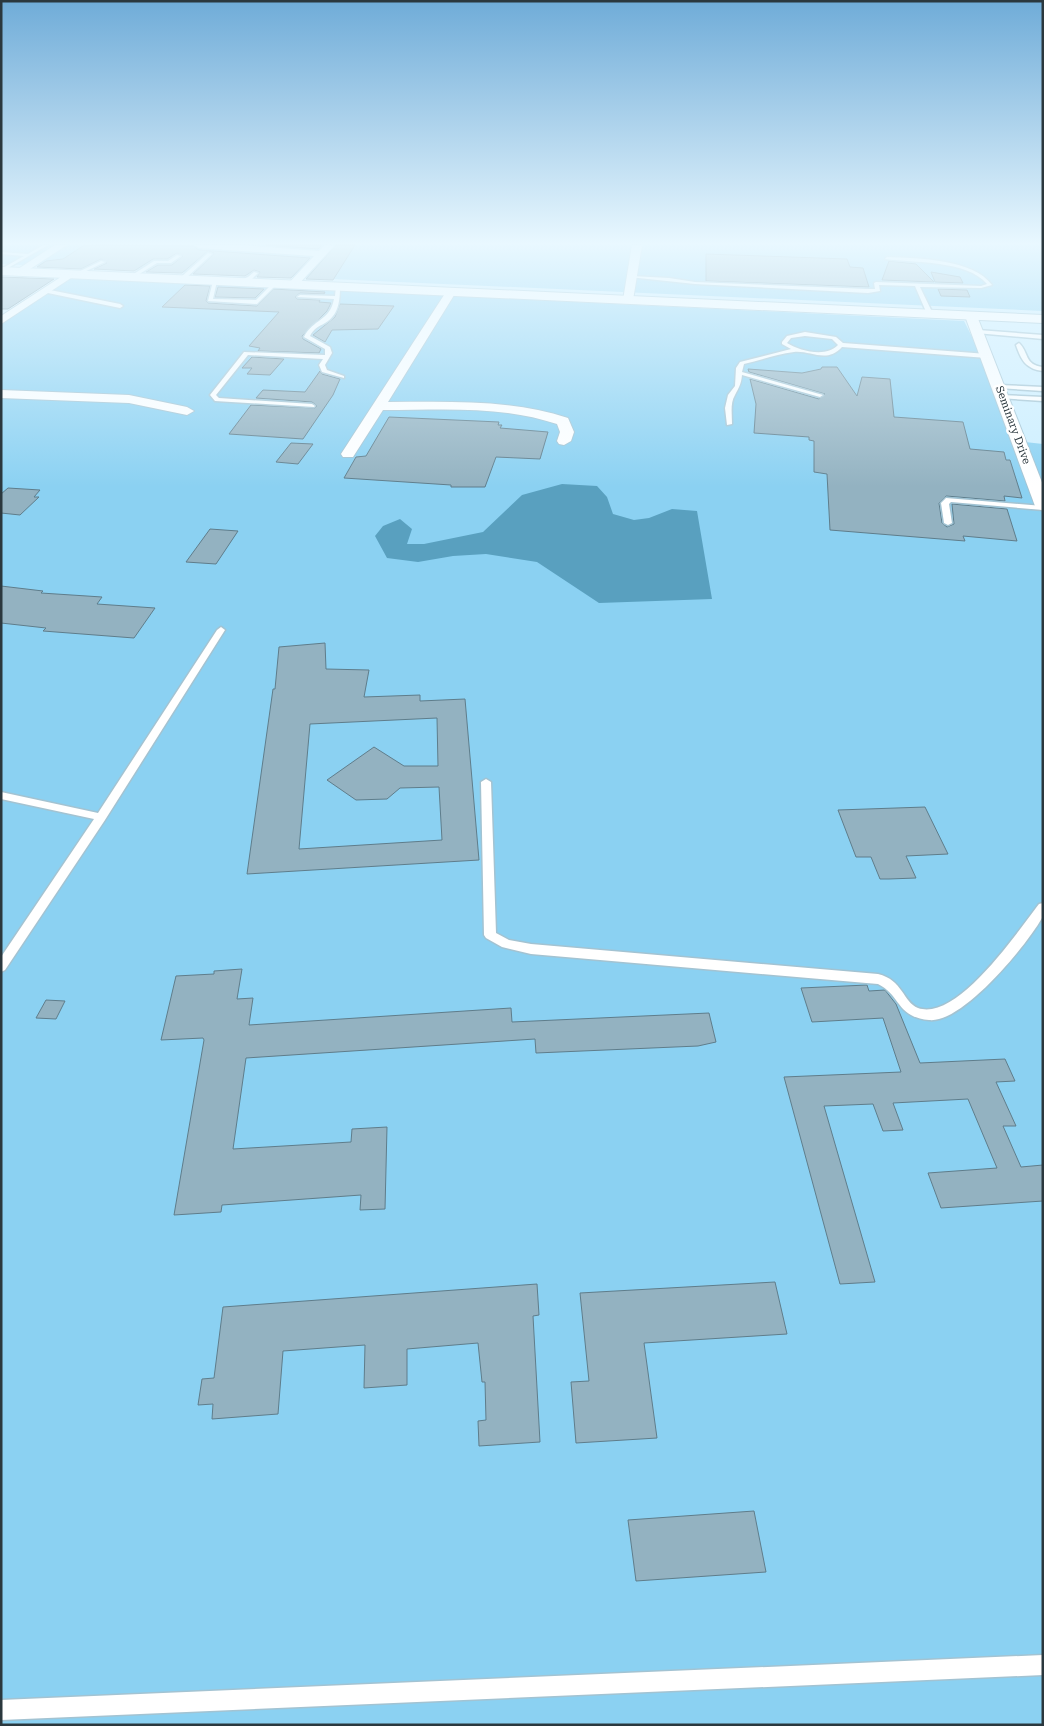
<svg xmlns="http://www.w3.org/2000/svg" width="1044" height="1726" viewBox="0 0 1044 1726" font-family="'Roboto Serif',serif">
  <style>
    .green { fill: #8bd1f2 }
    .water { fill: #59a0bf }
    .building { fill: #93b2c1; stroke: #5f7d8b; fill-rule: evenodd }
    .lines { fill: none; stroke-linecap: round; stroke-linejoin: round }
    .lane-casing { stroke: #a3c3d2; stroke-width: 3 }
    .street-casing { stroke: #a3c3d2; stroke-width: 2 }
    .secondary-casing { stroke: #a3c3d2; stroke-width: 2 }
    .lane { fill: #fff; fill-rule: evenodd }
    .street { fill: #fff; fill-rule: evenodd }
    .secondary { fill: #fff; fill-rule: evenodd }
    .labels { text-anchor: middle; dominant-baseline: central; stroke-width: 5; stroke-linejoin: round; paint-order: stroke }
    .far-street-label { font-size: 11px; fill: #2b383e; stroke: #fff }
  </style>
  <rect width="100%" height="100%" fill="#ceefff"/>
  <g class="green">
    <polygon points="1,245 1043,245 1043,311 1,264"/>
    <polygon points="66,277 964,321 1025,442 1043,444 1043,1725 1,1725 1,322"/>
  </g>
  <polygon class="water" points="562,484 597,486 607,497 613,514 634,520 649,518 672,509 697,511 712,599 599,603 537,562 486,554 453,556 418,562 387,558 375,536 383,526 400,519 412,529 407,544 424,544 483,532 522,495"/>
  <g class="building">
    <polygon points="99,245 193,246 199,250 310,258 291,278 257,277 260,272 254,270 245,276 193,274 213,255 214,253 208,251 182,273 146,272 158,265 172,265 183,256 177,253 167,259 153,259 134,271 94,269 107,263 101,259 81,269 37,267 46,261 63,259 83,246"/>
    <polygon points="266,245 322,245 318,249"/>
    <polygon points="336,245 355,245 333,280 306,279"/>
    <polygon points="706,254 847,259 850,267 863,268 869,287 706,281"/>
    <polygon points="889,261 916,264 934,282 882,280"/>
    <polygon points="931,272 960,277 963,283 935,282"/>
    <polygon points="1,277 54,279 8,309 1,309"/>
    <polygon points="185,285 210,286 206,301 208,303 257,306 274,289 325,292 324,294 300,293 295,297 297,299 320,300 319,302 331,303 327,311 302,336 303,339 321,349 319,353 258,351 260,348 249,346 279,312 162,307"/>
    <polygon points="218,287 264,289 255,298 215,297"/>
    <polygon points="938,289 967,290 970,297 941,296"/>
    <polygon points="340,304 394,306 378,329 332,330 325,342 313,335 335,317"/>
    <polygon points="252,357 284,359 270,375 247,374 252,368 242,368"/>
    <polygon points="822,367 837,367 857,396 862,377 890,379 894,417 963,422 970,449 1004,452 1006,460 1010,460 1022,498 1004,496 1005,501 946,496 939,503 942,523 947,527 954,524 952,504 1007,509 1017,541 963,536 965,541 830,530 827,474 814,472 814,441 809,440 809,437 754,433 756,404 750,379 819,399 825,394 749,372 748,369 802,373 821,369"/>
    <polygon points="320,371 322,374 340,379 333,395 303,439 229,434 251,405 315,408 317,406 312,402 256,398 263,390 305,392"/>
    <polygon points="389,417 499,422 498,425 502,425 500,428 548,432 540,459 496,457 485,487 451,487 451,485 344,478 356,457 366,456"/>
    <polygon points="291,443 313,444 298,464 276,462"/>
    <polygon points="8,488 40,490 34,497 39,497 20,515 1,513 1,494"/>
    <polygon points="210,529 238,531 216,564 186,562"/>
    <polygon points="1,586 43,591 41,593 102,597 97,604 155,608 134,638 43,631 46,628 1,623"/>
    <path d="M325,643L326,669L369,670L364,697L420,695V701L465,699L479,860L247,874L273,689H275L279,647ZM437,718L438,766H404L374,747L327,780L356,800L387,799L400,788L439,787L442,840L299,849L310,724Z"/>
    <polygon points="925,807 948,854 906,856 916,878 889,879 880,879 871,857 856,857 838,810"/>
    <polygon points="242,969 237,999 253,998 249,1025 511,1008 512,1022 709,1013 716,1042 698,1046 536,1053 535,1039 246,1058 233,1149 351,1142 352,1129 387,1127 385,1209 360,1210 361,1195 222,1205 221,1212 174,1215 204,1040 203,1038 161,1040 176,976 214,974 214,971"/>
    <polygon points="867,985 869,991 885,990 896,1004 920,1063 1005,1059 1015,1081 996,1082 1016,1126 1003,1126 1021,1167 1043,1165 1043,1201 941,1208 928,1173 997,1168 968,1099 893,1103 903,1130 883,1131 873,1104 824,1106 875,1282 840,1284 784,1077 901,1072 883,1018 812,1022 801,988"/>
    <polygon points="46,1000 65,1001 56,1019 36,1018"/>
    <polygon points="775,1282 787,1334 644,1343 657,1438 576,1443 571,1382 589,1381 580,1293"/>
    <polygon points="537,1284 539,1315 533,1316 540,1442 479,1446 478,1421 486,1420 485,1382 482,1382 478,1343 407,1349 407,1385 364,1388 365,1345 283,1351 278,1414 212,1419 213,1404 198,1405 202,1379 214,1378 223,1307"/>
    <polygon points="754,1511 766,1572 636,1581 628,1520"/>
  </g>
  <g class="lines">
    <g class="lane-casing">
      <g id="lane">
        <polygon points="43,245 48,245 1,272 1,269 24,256 1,254 1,252 28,254"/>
        <polygon points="208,253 212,254 184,280 180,280 180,278"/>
        <polygon points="177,255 181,256 171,263 157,263 133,278 129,277 154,261 168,261"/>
        <path d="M887,257C918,258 973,259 992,285L981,288L920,287L933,314L930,316L927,314L915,286L879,285L880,291L868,293L695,284L629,277L631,276L669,278L695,282L868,289H875L874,283L876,282L981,286L987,284C967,260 914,263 885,259Z"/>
        <polygon points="101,261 105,262 78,275 74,274"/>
        <polygon points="254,272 258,273 252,279 238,283 236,282 248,277"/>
        <polygon points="215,280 217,281 213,299 256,300 273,283 277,284 257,304 208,301 213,281"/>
        <path d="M338,285L340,286C340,300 339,315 325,323C318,327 314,328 310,336L330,347L332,353L325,365L327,370L344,376V378L322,372L319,365L323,359L248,355L216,395L219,398L312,404L315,406L314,407L215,401L210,395L244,352L325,355V349L304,337C313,319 330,321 334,299L297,297L300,295L335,296L336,286Z"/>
        <polygon points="45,289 120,304 123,306 120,308 43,292"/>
        <polygon points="978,330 1043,335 1043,339 976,333"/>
        <path d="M805,332L836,337L843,343L987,354L990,356L987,358L842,347C827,364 810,350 794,352C777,354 761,360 744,364L742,372L823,395L820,397L742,375C741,385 739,387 735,395C730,403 732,414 732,424L727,425L725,408L728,395L735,386L736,368L740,362L791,349L782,344V342L787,336ZM805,336L832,339L838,345C826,358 800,351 787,343L791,338Z"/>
        <path d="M1019,343C1029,352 1024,365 1043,367V371C1026,369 1021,360 1016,345Z"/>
        <polygon points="999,385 1043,387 1043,391 997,388 997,386"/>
        <polygon points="1001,395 1043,397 1043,401 999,398 999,396"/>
        <polygon points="946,498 1043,506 1043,510 951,502 949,504 952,523 948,525 944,523 941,503"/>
        <polygon points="221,627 225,630 105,820 5,970 1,972 1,957 94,819 1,799 1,792 98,813 217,630"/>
        <path d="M486,779L491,782L496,933L509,940L531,944L878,974C903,980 903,1002 918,1008C957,1022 1018,931 1039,904L1043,903C1043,907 1044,914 1042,918C1027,945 962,1024 929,1020C896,1017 901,995 878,984L531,954L502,947L486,938L484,935L481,782Z"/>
        <polygon points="1043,1655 1043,1675 1,1720 1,1700"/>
      </g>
    </g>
    <g class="street-casing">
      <g id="street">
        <polygon points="55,245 67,245 24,273 15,271"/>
        <polygon points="194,245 240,245 319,251 325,245 334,246 297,286 293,287 288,284 314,256 199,248"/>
        <polygon points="632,245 642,245 633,300 628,303 623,300"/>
        <polygon points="70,271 75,274 74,276 1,324 1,316"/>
        <path d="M451,289L456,292L388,402C449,402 509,399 568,418L574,432L571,441L564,445L559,444L557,441L560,432L557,424C501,405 441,410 383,410L353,457H343L341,454L446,292Z"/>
        <polygon points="971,313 977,316 1043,485 1043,511 1035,506 965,316"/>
        <polygon points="1,390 129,395 187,407 194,411 187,415 129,403 1,398"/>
      </g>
    </g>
    <g class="secondary-casing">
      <polygon id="secondary" points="1,267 1043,315 1043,323 1,275"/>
    </g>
    <use href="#lane" class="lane"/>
    <use href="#street" class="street"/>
    <use href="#secondary" class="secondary"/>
  </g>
  <linearGradient id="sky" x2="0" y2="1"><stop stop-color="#6facd8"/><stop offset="0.5" stop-color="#e9f8ff"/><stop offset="1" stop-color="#e9f8ff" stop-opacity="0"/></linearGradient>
  <rect width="1044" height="487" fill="url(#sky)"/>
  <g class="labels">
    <g class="far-street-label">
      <text transform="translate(1013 425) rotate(70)">Seminary Drive</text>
    </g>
  </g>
  <rect width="1044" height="1726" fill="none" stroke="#2b383e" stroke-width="5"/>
</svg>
